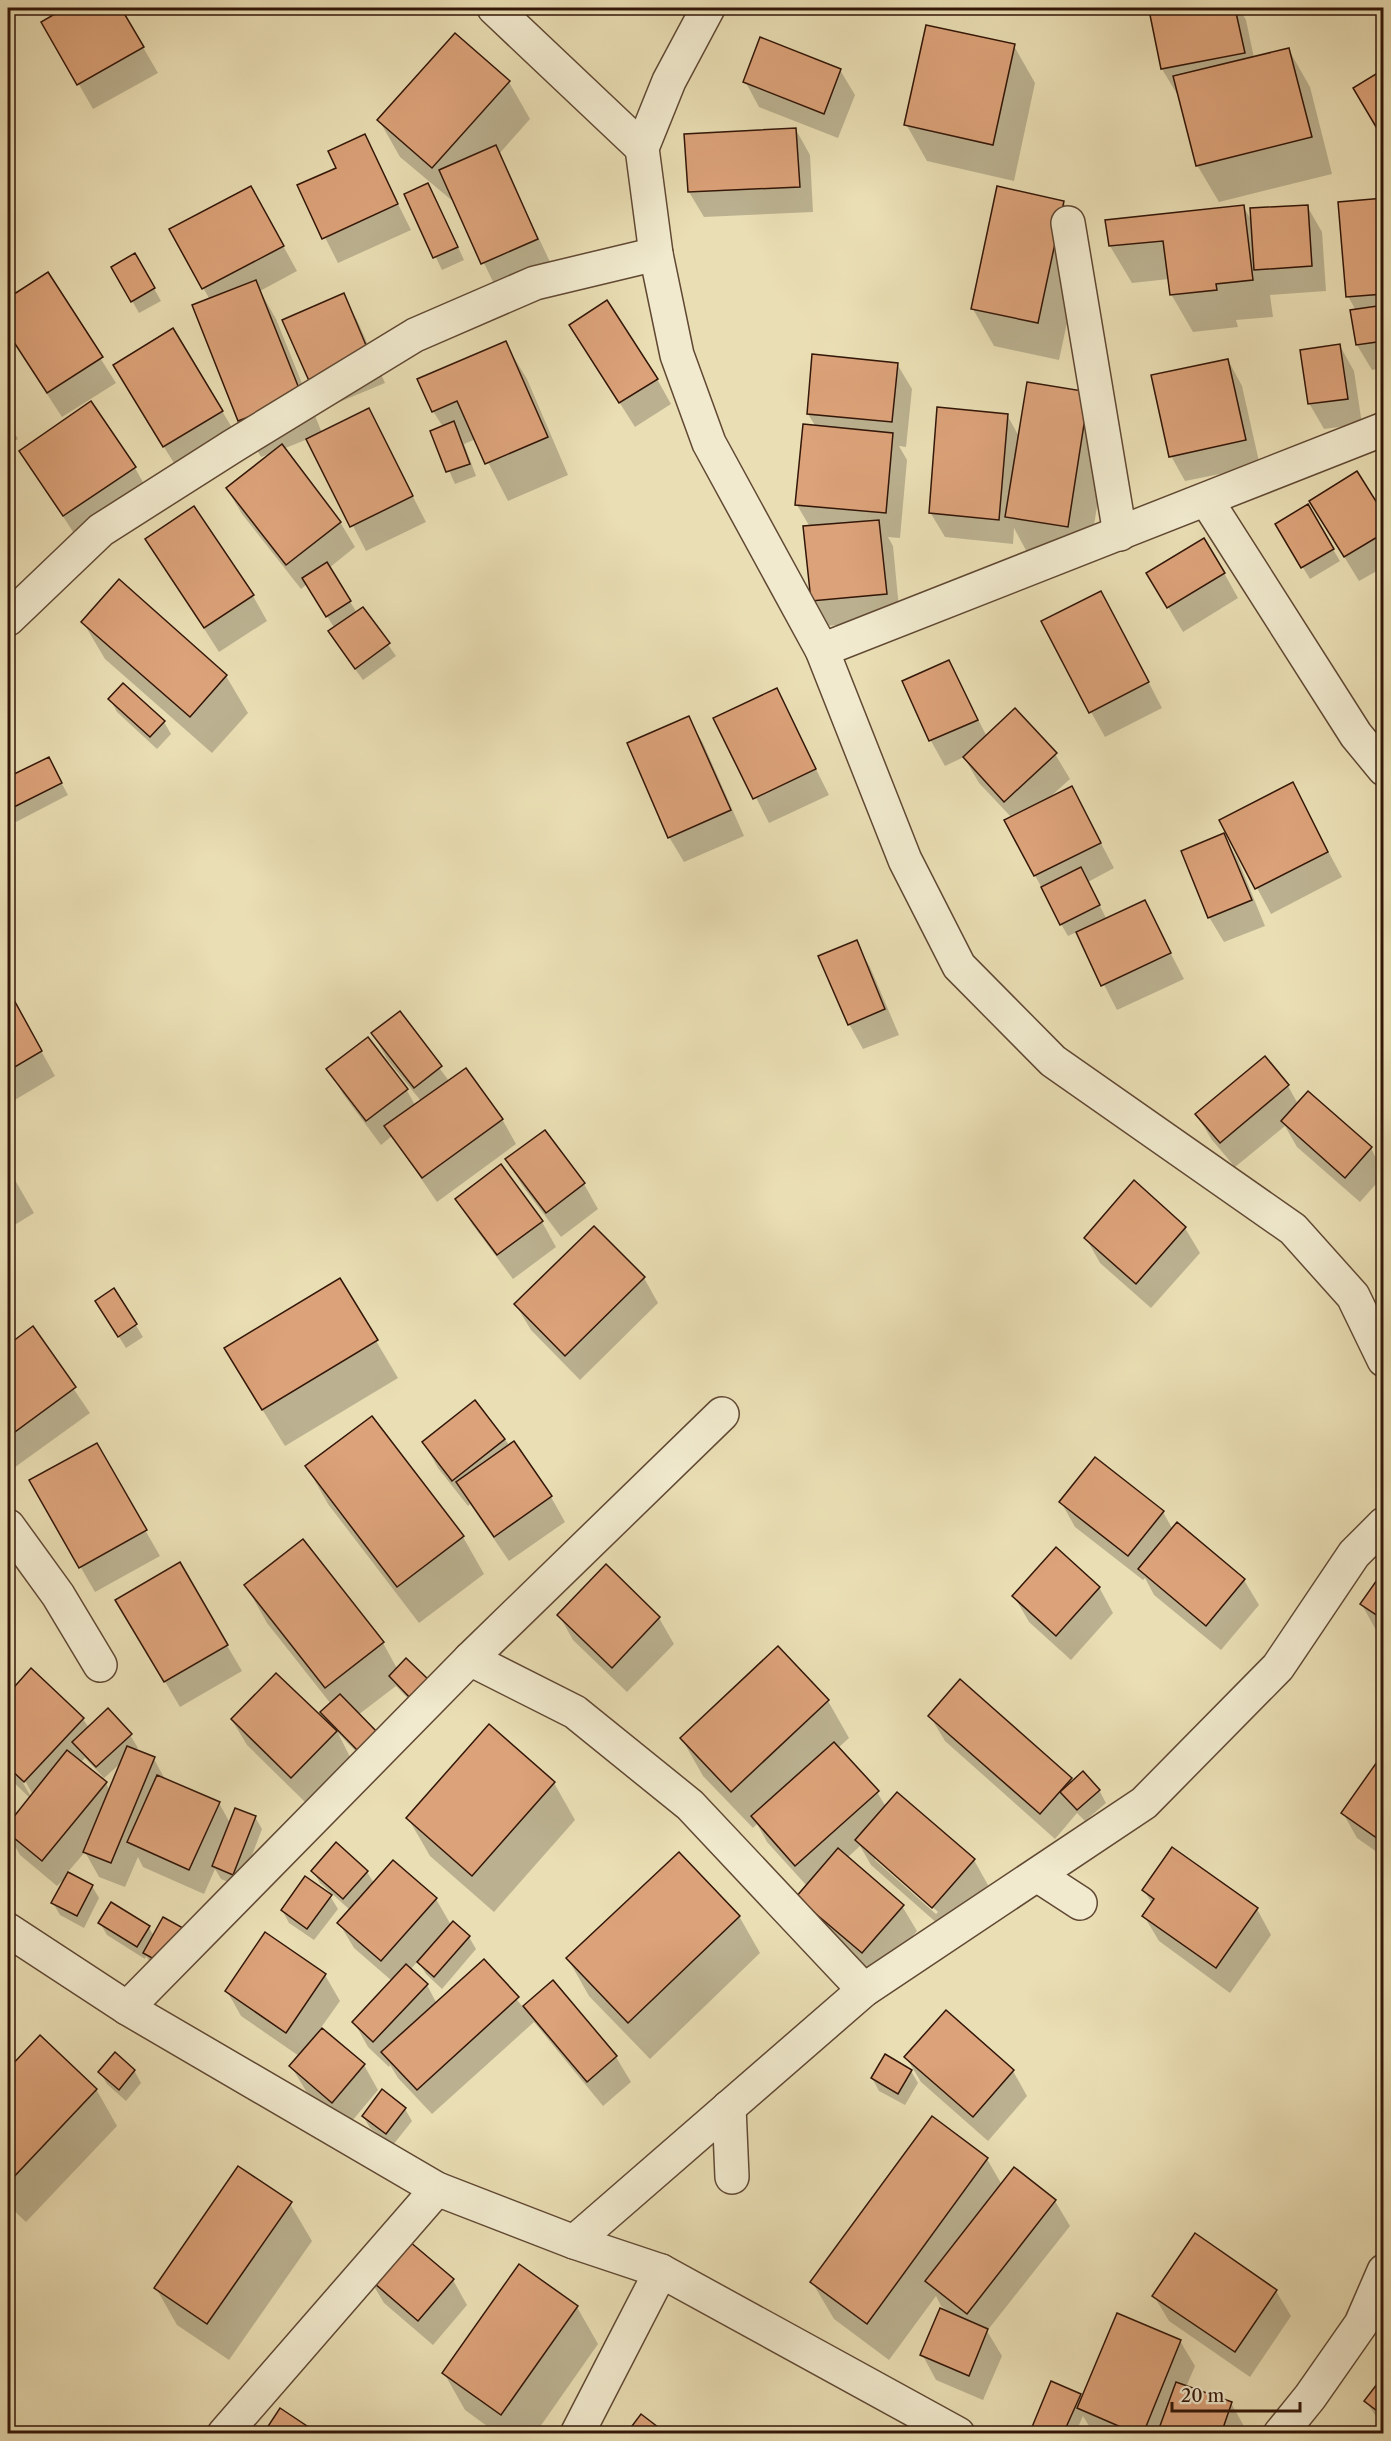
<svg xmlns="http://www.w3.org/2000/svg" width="1391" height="2441" viewBox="0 0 1391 2441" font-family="'Libre Caslon Text',serif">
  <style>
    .shadow { fill: #0003; fill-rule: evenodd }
    .building { fill: #dca279; stroke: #321608; stroke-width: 1.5 }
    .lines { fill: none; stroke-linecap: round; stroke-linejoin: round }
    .minor-casing { stroke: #604833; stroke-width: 36 }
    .minor { stroke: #f1eace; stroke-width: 33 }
  </style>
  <rect width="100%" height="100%" fill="#eadeb4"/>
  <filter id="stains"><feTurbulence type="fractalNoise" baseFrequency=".00333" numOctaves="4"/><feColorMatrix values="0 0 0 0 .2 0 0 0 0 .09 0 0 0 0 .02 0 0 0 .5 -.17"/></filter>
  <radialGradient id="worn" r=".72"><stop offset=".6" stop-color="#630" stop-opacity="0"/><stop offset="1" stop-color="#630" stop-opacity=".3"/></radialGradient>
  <g class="shadow">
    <polygon points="68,8 120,8 158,73 93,109 43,22"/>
    <polygon points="1170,8 1239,8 1246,20 1254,58 1289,50 1310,87 1332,174 1219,202 1197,165 1179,94 1177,94 1162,69 1151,11"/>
    <polygon points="1014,46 1035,83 1014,181 927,161 906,124"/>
    <polygon points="840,70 855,95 838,138 759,107 745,81"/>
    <polygon points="509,82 530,119 499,154 551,264 496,288 455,203 400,157 379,120"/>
    <polygon points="796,130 810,155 813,212 704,217 689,192 686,135"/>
    <polygon points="364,136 411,230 338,263 299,186 338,169"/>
    <polygon points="406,195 435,197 464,260 442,270"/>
    <polygon points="1384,200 1384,368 1372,370 1357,345 1356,311 1348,296"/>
    <polygon points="1063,202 1085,239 1059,360 994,346 973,309"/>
    <polygon points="1243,206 1253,223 1307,206 1322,232 1326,291 1270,295 1273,317 1236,320 1238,327 1193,332 1171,294 1169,279 1132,283 1110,246 1107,222"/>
    <polygon points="265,213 297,271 260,291 276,319 322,433 368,410 426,522 366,551 308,439 283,449 340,522 355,547 329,568 357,613 363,609 396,656 363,680 337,644 335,629 307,584 301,589 242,514 227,489 272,453 261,457 240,420 210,300 171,230"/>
    <polygon points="135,255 161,301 139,313 113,267"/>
    <polygon points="8,266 12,282 8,283"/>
    <polygon points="47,274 116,383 62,417 8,334 8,300"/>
    <polygon points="343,295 357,320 385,383 325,408"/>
    <polygon points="505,343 527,379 568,475 508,501 476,439 464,444 476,476 455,484 432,432 443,427 433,411"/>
    <polygon points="1340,346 1354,371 1362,424 1324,429 1309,403"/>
    <polygon points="586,350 657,379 671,404 635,427"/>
    <polygon points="1228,360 1242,386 1260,466 1185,481 1171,456"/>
    <polygon points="897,364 912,389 906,447 899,446 907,460 900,538 888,537 893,546 900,619 827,626 812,600 810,527 797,505 816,427 808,414"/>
    <polygon points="1029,383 1109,430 1088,564 1028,554 1014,528 1013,544 945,537 930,512 1007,415 1020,438"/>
    <polygon points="129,391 222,411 237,436 179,471"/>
    <polygon points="8,421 18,439 8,445"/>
    <polygon points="21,452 135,468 149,493 79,541"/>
    <polygon points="1307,506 1340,561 1310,579 1277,525"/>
    <polygon points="1384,517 1384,567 1359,581 1326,527"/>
    <polygon points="147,539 253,596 267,621 219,652"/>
    <polygon points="1148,573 1224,573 1238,598 1183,632"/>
    <polygon points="1115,618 1162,708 1105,737 1091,712"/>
    <polygon points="83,622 226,676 248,713 212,753 105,659"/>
    <polygon points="949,662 987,737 1055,754 1070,779 1050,797 1085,813 1114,868 1088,882 1107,920 1144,902 1184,979 1117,1010 1077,932 1068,936 1061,924 1006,821 1012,818 979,783 964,757 945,766 931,741 904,682"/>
    <polygon points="776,690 829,795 769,823 715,718"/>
    <polygon points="110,699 164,722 171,734 157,749 117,712"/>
    <polygon points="688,718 703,743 744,836 684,862 669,837"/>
    <polygon points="48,758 68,795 16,822 8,808 8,779"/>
    <polygon points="1292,784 1342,877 1271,914 1221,821"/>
    <polygon points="1223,835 1238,860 1265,926 1224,942 1209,917"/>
    <polygon points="856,942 870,967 899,1035 863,1049 849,1024"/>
    <polygon points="8,991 55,1076 8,1104"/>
    <polygon points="399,1014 449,1081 502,1119 516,1144 437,1202 392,1136 381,1145 343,1094 328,1069 406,1089 415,1105 421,1101 387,1059 373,1034"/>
    <polygon points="1265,1058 1288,1086 1298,1104 1371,1148 1384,1175 1360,1202 1297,1147 1285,1126 1235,1167 1212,1140 1197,1115"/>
    <polygon points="544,1132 584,1184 598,1209 561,1237 522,1185 507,1160"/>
    <polygon points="8,1168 34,1213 8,1229"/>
    <polygon points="1134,1183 1185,1228 1200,1253 1151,1308 1100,1263 1086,1238"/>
    <polygon points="457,1199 542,1222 556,1247 513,1279 472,1224"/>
    <polygon points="644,1278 658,1303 580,1380 531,1330 516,1305"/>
    <polygon points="340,1280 398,1378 285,1446 247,1385"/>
    <polygon points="114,1290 143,1337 126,1348 104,1313"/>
    <polygon points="8,1318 13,1328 8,1332"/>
    <polygon points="32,1328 90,1413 11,1470 8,1466 8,1346"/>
    <polygon points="475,1402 551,1497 565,1522 509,1561 470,1504 468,1506 438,1468 424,1443"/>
    <polygon points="372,1418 463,1537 484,1574 419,1623 328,1504 307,1467"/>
    <polygon points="96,1445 160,1556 95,1592 31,1481"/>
    <polygon points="1061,1502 1163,1512 1173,1530 1244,1580 1259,1605 1221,1650 1154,1595 1145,1578 1143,1580 1075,1527"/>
    <polygon points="179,1564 242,1671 180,1707 117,1600"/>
    <polygon points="606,1566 659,1618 674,1644 627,1692 573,1640 559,1615"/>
    <polygon points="1384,1573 1384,1635 1376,1630 1362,1605"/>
    <polygon points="246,1586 383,1643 421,1712 396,1686 358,1715 368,1764 338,1733 350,1757 306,1803 247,1745 232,1720 329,1725 322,1713 331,1704 267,1623"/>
    <polygon points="1099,1587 1113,1613 1071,1660 1029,1622 1014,1596"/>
    <path d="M31,1671L83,1719L89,1728L130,1735L138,1748L134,1751L154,1759L166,1781L219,1803L230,1823L255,1817L262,1829L240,1887L221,1879L215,1869L204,1894L143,1867L138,1857L125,1887L99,1877L85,1852L67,1873L92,1886L99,1898L84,1928L60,1915L53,1903L67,1876L57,1886L20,1855L8,1834V1826L30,1798L8,1777V1697ZM85,1758L104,1778L122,1762L110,1791L106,1783L80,1763ZM22,1775L33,1795L31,1797L19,1776Z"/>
    <path d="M828,1701L849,1738L838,1748L877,1792L886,1807L974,1860L988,1885L947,1932L871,1865L860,1846L847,1858L902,1906L917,1931L877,1977L813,1922L807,1886L767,1842L757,1824L753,1828L703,1776L682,1739ZM875,1856L938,1912L936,1914L875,1860Z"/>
    <polygon points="930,1716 1073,1782 1099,1790 1106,1803 1085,1821 1077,1813 1055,1839 945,1741"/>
    <polygon points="1384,1755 1384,1857 1357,1838 1343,1813"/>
    <polygon points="554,1783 575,1820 494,1912 430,1856 408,1818"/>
    <polygon points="313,1871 367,1872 374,1883 436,1899 451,1925 453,1923 469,1937 476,1949 442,1989 426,1974 418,1961 410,1970 427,1985 437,2004 484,1961 523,2007 553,1982 616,2057 631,2082 603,2106 534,2022 432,2114 398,2078 390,2065 389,2067 368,2047 354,2022 392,1981 354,1948 339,1923 350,1910 320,1883"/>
    <polygon points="1144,1890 1257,1909 1271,1935 1230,1993 1159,1941 1144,1916 1152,1904"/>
    <polygon points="330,1896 338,1909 314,1940 289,1923 282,1910"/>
    <polygon points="739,1916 760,1953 650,2059 589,1996 568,1959"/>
    <polygon points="164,1919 152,1965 146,1956 145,1959 107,1935 100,1923 149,1928 154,1936"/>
    <polygon points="266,1934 325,1975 340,2001 320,2029 364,2065 378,2090 347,2127 306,2091 291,2066 299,2056 241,2016 227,1991"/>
    <polygon points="40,2037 96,2089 117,2126 26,2222 8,2205 8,2072"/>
    <polygon points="906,2057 1013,2071 1027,2096 988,2141 921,2082"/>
    <polygon points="134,2070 141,2083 126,2101 107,2084 100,2072"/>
    <polygon points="911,2071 918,2083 905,2105 879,2091 872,2078"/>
    <polygon points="405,2109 412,2121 393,2145 370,2128 363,2116"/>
    <polygon points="932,2118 987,2159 1002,2185 1055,2201 1070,2226 987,2331 1002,2356 983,2400 936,2380 922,2354 951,2314 941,2306 936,2296 889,2360 834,2319 812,2282"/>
    <polygon points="290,2204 312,2241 229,2360 177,2325 156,2288"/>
    <polygon points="369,2278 453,2280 467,2305 433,2345 384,2303"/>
    <polygon points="1276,2291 1291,2316 1250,2377 1169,2321 1154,2296"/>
    <polygon points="577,2307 598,2344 535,2434 498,2434 465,2410 444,2373"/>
    <polygon points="1180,2341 1195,2366 1186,2387 1231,2403 1245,2428 1244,2434 1094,2434 1083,2416 1075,2434 1037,2434 1033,2427 1080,2395 1082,2399"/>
    <polygon points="1384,2377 1384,2429 1366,2401"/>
  </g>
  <g class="building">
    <polygon points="65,8 121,8 144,47 77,85 41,22"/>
    <polygon points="1162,8 1235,8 1245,53 1161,69 1149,10"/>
    <polygon points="926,25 1015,44 993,145 904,125"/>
    <polygon points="455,33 510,81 432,168 377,120"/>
    <polygon points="760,37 841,69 824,114 743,82"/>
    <polygon points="1289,48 1312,137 1196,166 1173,76"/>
    <polygon points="1384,69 1384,136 1382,137 1353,88"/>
    <polygon points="796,128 800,187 688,192 684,134"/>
    <polygon points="365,134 398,204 322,239 297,185 336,168 328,151"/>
    <polygon points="496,145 538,239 481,264 439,170"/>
    <polygon points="428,183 458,247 433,258 404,194"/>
    <polygon points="251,186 284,246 202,289 169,229"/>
    <polygon points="997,186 1064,201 1038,323 971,309"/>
    <polygon points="1384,198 1384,294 1346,297 1338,202"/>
    <polygon points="1244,205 1253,280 1216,284 1217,290 1170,295 1163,241 1109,246 1105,220"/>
    <polygon points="1308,205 1312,266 1254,270 1250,208"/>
    <polygon points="135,253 155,288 131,302 111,267"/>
    <polygon points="48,272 103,357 47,393 8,333 8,298"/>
    <polygon points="256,280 302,396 238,421 192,305"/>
    <polygon points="344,293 371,357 310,383 282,320"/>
    <polygon points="607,300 658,379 619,403 569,325"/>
    <polygon points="1384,305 1384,341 1356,345 1350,310"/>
    <polygon points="173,328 223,411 163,447 113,365"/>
    <polygon points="506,341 548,437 485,464 457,401 432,412 417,379"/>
    <polygon points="1340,344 1348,399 1308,404 1300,350"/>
    <polygon points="812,354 898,363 892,422 807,414"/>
    <polygon points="1228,359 1246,440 1169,457 1151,375"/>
    <polygon points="1027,382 1089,392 1068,527 1005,517"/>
    <polygon points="91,401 136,467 63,516 19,451"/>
    <polygon points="937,407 1008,414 999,520 929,513"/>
    <polygon points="369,408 413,496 350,527 306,439"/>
    <polygon points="454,421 470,464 446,472 430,431"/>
    <polygon points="803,424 893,433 886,513 795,505"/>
    <polygon points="282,444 341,522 286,565 226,488"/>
    <polygon points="1357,471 1384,514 1384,533 1344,557 1309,501"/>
    <polygon points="1308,504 1334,549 1301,568 1275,524"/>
    <polygon points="194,506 254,595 204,628 145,539"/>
    <polygon points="879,520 887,594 811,601 803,526"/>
    <polygon points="1204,538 1225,573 1167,608 1146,573"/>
    <polygon points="327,562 351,601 326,617 302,578"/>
    <polygon points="119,579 227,675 190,717 81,622"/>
    <polygon points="1101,591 1149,682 1089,713 1041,621"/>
    <polygon points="363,607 390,643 355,669 328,631"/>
    <polygon points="949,660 978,720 929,741 902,681"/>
    <polygon points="123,683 165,721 150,737 108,699"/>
    <polygon points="777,688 816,769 753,799 713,718"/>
    <polygon points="1015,708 1057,753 1004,802 963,757"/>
    <polygon points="689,716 731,810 668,838 627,743"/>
    <polygon points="49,757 62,783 8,810 8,777"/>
    <polygon points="1293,782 1328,852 1255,889 1219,820"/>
    <polygon points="1072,786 1101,843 1034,876 1004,820"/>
    <polygon points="1224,833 1252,900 1208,918 1181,851"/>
    <polygon points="1081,867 1100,905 1060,925 1041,887"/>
    <polygon points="1145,900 1171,953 1101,986 1076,932"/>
    <polygon points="857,940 885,1009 848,1025 818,956"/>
    <polygon points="8,989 42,1051 8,1071"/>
    <polygon points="400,1011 442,1066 414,1088 371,1033"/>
    <polygon points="368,1037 408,1089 366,1121 326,1069"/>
    <polygon points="1265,1056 1289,1085 1220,1143 1195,1114"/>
    <polygon points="466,1068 503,1119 422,1178 384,1126"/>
    <polygon points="1308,1091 1372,1147 1345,1178 1281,1121"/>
    <polygon points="545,1130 585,1183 546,1213 505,1159"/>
    <polygon points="501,1164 543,1221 497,1255 455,1199"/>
    <polygon points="1134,1180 1186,1227 1136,1284 1084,1238"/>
    <polygon points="594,1226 645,1277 565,1356 514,1304"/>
    <polygon points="340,1278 378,1340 262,1410 224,1348"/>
    <polygon points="114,1288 137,1324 118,1337 95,1301"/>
    <polygon points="33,1326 76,1387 8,1437 8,1345"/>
    <polygon points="475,1400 505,1439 452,1481 422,1442"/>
    <polygon points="372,1416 464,1536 397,1587 305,1466"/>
    <polygon points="514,1441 552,1496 494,1537 456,1482"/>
    <polygon points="97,1443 147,1530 79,1568 29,1480"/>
    <polygon points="1095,1457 1164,1511 1128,1556 1059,1502"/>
    <polygon points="1177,1522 1245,1579 1206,1626 1138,1569"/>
    <polygon points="303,1539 384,1642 325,1688 244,1585"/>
    <polygon points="1056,1547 1100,1587 1056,1636 1012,1596"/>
    <polygon points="180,1562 228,1645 164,1682 115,1600"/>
    <polygon points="606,1564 660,1617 612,1668 557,1615"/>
    <polygon points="1384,1570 1384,1620 1360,1604"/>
    <polygon points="778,1646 829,1700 731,1792 680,1738"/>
    <polygon points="406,1658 431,1682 413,1701 389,1676"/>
    <polygon points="31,1668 84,1718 24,1782 8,1767 8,1694"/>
    <polygon points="276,1673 337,1731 291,1778 231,1719"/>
    <polygon points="960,1679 1072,1778 1040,1814 928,1716"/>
    <polygon points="340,1694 379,1734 360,1753 320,1712"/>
    <polygon points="108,1708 132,1734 96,1767 72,1742"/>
    <polygon points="489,1724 555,1782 472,1876 406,1818"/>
    <polygon points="834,1742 879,1791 795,1866 751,1816"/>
    <polygon points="127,1746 155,1757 111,1863 83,1852"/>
    <polygon points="67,1750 107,1782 42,1861 8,1833 8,1824"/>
    <polygon points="1384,1752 1384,1843 1341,1813"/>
    <polygon points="1083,1771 1100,1790 1077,1810 1060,1792"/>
    <polygon points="157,1775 220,1802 189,1870 127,1842"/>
    <polygon points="897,1792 975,1859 932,1908 855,1840"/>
    <polygon points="235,1808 256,1816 233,1875 212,1866"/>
    <polygon points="336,1842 368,1871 343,1899 311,1871"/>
    <polygon points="1172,1847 1258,1908 1216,1968 1142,1916 1154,1899 1142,1890"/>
    <polygon points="838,1848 904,1905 862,1953 796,1897"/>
    <polygon points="679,1852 740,1916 628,2023 566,1958"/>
    <polygon points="393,1860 437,1898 381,1961 337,1923"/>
    <polygon points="68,1872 93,1885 77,1916 51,1903"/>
    <polygon points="305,1876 332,1895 307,1929 281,1910"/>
    <polygon points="111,1902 150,1926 137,1947 98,1923"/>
    <polygon points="163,1917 183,1928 163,1964 143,1953"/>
    <polygon points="453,1921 470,1936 434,1977 417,1962"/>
    <polygon points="265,1932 326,1974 286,2033 225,1991"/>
    <polygon points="484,1959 519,1997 417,2090 381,2052"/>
    <polygon points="406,1964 428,1984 373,2042 352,2022"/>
    <polygon points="553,1980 617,2056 587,2082 523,2006"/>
    <polygon points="946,2010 1014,2070 973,2117 904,2057"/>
    <polygon points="322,2028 365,2064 332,2103 289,2066"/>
    <polygon points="40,2035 97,2089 8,2183 8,2069"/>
    <polygon points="115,2052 135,2070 119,2090 98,2072"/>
    <polygon points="885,2054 912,2070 898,2094 871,2078"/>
    <polygon points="382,2089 406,2108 386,2134 362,2116"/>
    <polygon points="932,2116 988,2158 867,2324 810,2282"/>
    <polygon points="238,2166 292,2202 207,2324 154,2288"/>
    <polygon points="1014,2167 1056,2200 967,2314 925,2281"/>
    <polygon points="1195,2233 1277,2290 1235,2352 1152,2296"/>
    <polygon points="403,2236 454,2279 418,2321 367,2277"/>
    <polygon points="519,2264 578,2306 501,2415 442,2373"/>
    <polygon points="940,2308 988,2329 969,2376 920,2355"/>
    <polygon points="1117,2313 1181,2340 1143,2434 1137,2434 1077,2408"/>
    <polygon points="1384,2375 1384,2416 1364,2401"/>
    <polygon points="1051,2381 1081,2394 1063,2434 1047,2434 1032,2427"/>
    <polygon points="1176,2382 1232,2402 1221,2434 1157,2434"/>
    <polygon points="280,2408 319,2434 263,2434"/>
    <polygon points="641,2414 667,2434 626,2434"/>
  </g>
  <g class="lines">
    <g class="minor-casing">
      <g id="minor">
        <polyline points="494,8 642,148"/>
        <polyline points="708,8 669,81 642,148 656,254 677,355 709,443 822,650 905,860 959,966 1053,1061 1293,1229 1353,1296 1384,1360"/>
        <polyline points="1068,223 1120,534"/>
        <polyline points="1207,501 1356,735 1384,769"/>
        <polyline points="8,619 101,530 233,446 415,335 535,283 656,254"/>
        <polyline points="822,650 1384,429"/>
        <polyline points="8,1526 58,1595 100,1665"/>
        <polyline points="470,1659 575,1712 690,1805 864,1990"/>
        <polyline points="1037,1875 1080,1903"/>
        <polyline points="8,1930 127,2008 437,2189 574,2242 661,2271 958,2434"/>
        <polyline points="127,2008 470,1659 722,1414"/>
        <polyline points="729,2107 732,2177"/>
        <polyline points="574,2242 864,1990 1144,1803 1278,1667 1354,1554 1384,1524"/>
        <polyline points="224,2434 437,2189"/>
        <polyline points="577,2434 661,2271"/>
        <polyline points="1280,2434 1310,2397 1361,2324 1384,2271"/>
      </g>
    </g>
    <use href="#minor" class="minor"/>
  </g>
  <rect width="1391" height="2441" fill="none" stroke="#eadeb4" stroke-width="30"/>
  <rect x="9" y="9" width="1373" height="2423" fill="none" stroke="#321608" stroke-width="3"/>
  <rect x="15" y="15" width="1361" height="2411" fill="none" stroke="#321608" stroke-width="1.5"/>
  <path d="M1172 2402v9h128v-9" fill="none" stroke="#321608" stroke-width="3"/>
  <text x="1181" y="2402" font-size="18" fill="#321608" stroke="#f1eace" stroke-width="4.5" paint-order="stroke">20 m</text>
  <rect width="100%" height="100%" filter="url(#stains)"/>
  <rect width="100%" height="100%" fill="url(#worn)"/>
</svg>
